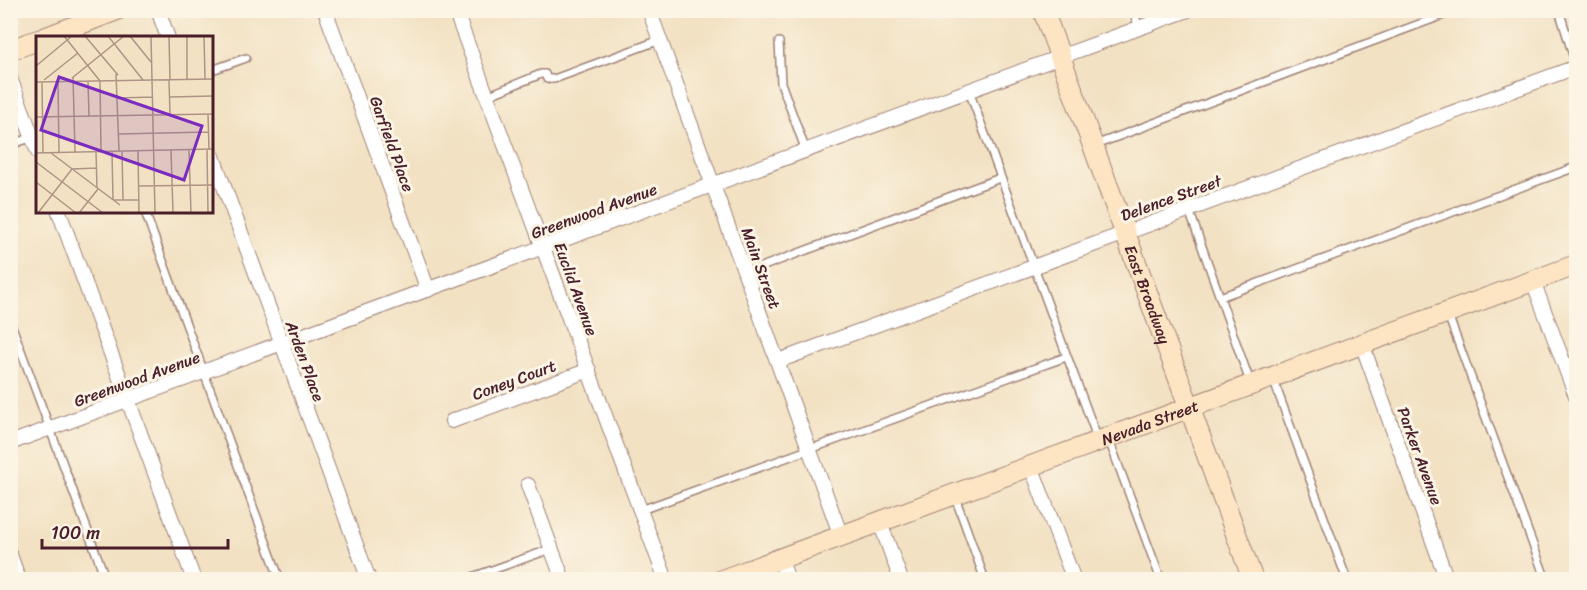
<svg xmlns="http://www.w3.org/2000/svg" width="1587" height="590" viewBox="0 0 1587 590" font-family="Sriracha,sans-serif">
  <style>
    .lines { fill: none; stroke-linecap: round; stroke-linejoin: round }
    .lane-casing { stroke: #9e8076; stroke-width: 10 }
    .street-casing { stroke: #9e8076; stroke-width: 16 }
    .secondary-casing { stroke: #9e8076; stroke-width: 22 }
    .lane { stroke: #fff; stroke-width: 7 }
    .street { stroke: #fff; stroke-width: 14 }
    .secondary { stroke: #fde5c4; stroke-width: 20 }
    .labels { text-anchor: middle; dominant-baseline: central; stroke-width: 6; stroke-linejoin: round; paint-order: stroke }
    .street-label { font-size: 16px; fill: #4a1f2b; stroke: #fcf5e5 }
    .inset-road { fill: none; stroke: #af9386; stroke-width: 1.5 }
    .view { fill: #7b2cbf; fill-opacity: 0.15; stroke: #7b2cbf; stroke-width: 3 }
    .inset-edge { fill: none; stroke: #4a1f2b; stroke-width: 3 }
  </style>
  <rect width="100%" height="100%" fill="#fcf5e5"/>
  <filter id="ink" filterUnits="userSpaceOnUse"><feTurbulence type="fractalNoise" baseFrequency=".0167" numOctaves="2"/><feDisplacementMap in="SourceGraphic" scale="12" xChannelSelector="R" yChannelSelector="G"/><feConvolveMatrix kernelMatrix="1 2 1 2 8 2 1 2 1" color-interpolation-filters="sRGB"/></filter>
  <filter id="wash" filterUnits="userSpaceOnUse"><feTurbulence type="fractalNoise" baseFrequency=".008" numOctaves="4" result="noise"/><feDisplacementMap in="SourceGraphic" scale="24" xChannelSelector="R" yChannelSelector="G"/><feGaussianBlur stdDeviation="1.35" result="paint"/><feColorMatrix in="noise" values="0 0 0 0 0 0 0 0 0 0 0 0 0 0 0 0 0 1.4 0 .05"/><feComposite in="paint" operator="in"/></filter>
  <g filter="url(#wash)">
    <rect width="100%" height="100%" fill="#f2e1c2"/>
  </g>
  <g filter="url(#ink)">
    <g class="lines">
      <g class="lane-casing">
        <g id="lane">
          <polyline points="1133,10 1139,28"/>
          <polyline points="1559,10 1576,65"/>
          <polyline points="779,42 781,83 806,151"/>
          <polyline points="212,70 246,58"/>
          <polyline points="969,91 1098,440"/>
          <polyline points="487,96 541,74 545,74 547,79 554,79 660,40"/>
          <polyline points="10,145 33,137"/>
          <polyline points="1095,145 1457,10"/>
          <polyline points="1189,210 1250,382"/>
          <polyline points="145,212 280,580"/>
          <polyline points="745,273 1000,178"/>
          <polyline points="1220,297 1576,167"/>
          <polyline points="1448,315 1546,580"/>
          <polyline points="10,321 106,580"/>
          <polyline points="1564,364 1576,359"/>
          <polyline points="1273,379 1347,580"/>
          <polyline points="1109,440 1161,580"/>
          <polyline points="955,497 985,580"/>
          <polyline points="641,510 1066,357"/>
          <polyline points="464,580 551,549"/>
        </g>
      </g>
      <g class="street-casing">
        <g id="street">
          <polyline points="158,10 168,38"/>
          <polyline points="325,10 428,290"/>
          <polyline points="455,10 666,580"/>
          <polyline points="649,10 841,536"/>
          <polyline points="10,78 38,152"/>
          <polyline points="212,154 369,580"/>
          <polyline points="59,212 194,580"/>
          <polyline points="1533,281 1576,396"/>
          <polyline points="1362,344 1447,580"/>
          <polyline points="778,361 1576,67"/>
          <polyline points="452,421 589,370"/>
          <polyline points="10,443 1188,10"/>
          <polyline points="1031,466 1074,580"/>
          <polyline points="528,485 563,580"/>
          <polyline points="880,522 901,580"/>
          <polyline points="10,555 19,580"/>
          <polyline points="780,558 788,580"/>
        </g>
      </g>
      <g class="secondary-casing">
        <g id="secondary">
          <path id="s1" d="M1043,10L1253,580"/>
          <polyline points="44,38 117,10"/>
          <polyline points="10,50 38,40"/>
          <path id="s2" d="M722,580L1576,265"/>
        </g>
      </g>
      <use href="#lane" class="lane"/>
      <use href="#street" class="street"/>
      <use href="#secondary" class="secondary"/>
    </g>
  </g>
  <g class="labels">
    <g class="street-label">
      <text transform="translate(392 144) rotate(70)">Garfield Place</text>
      <text transform="translate(1171 198) rotate(-20)">Delence Street</text>
      <text transform="translate(594 211) rotate(-20)">Greenwood Avenue</text>
      <text transform="translate(761 268) rotate(70)">Main Street</text>
      <text transform="translate(576 289) rotate(70)">Euclid Avenue</text>
      <text stroke="none"><textPath href="#s1" startOffset="303">East Broadway</textPath></text>
      <text transform="translate(305 361) rotate(70)">Arden Place</text>
      <text transform="translate(137 379) rotate(-20)">Greenwood Avenue</text>
      <text transform="translate(514 380) rotate(-20)">Coney Court</text>
      <text stroke="none"><textPath href="#s2" startOffset="456">Nevada Street</textPath></text>
      <text transform="translate(1420 456) rotate(70)">Parker Avenue</text>
    </g>
  </g>
  <g transform="translate(36 36)">
    <rect width="177" height="177" fill="#f2e1c2"/>
    <path class="inset-road" d="M28,0L64,45M49,0L82,39M72,0L107,44M94,0L115,26M115,0L119,177M133,0L134,44M151,0V43M168,0L169,43M0,30L36,0M80,38L83,115M37,41L39,116M36,42L88,0M8,44L42,17M133,44L134,79M52,45L53,80M64,45L65,116M0,46L177,43M6,46L7,117M22,46L23,117M134,61L177,60M82,62L117,61M172,78L173,113M0,81L177,78M82,98L172,96M135,114L137,177M153,114L155,177M171,114L172,177M86,115L87,164M102,115L103,177M60,116L61,152M76,116L77,164M0,117L177,113M15,117L84,169M0,126L67,177M0,146L40,177M103,150L177,149M77,164H103M2,177L36,133L61,132M43,177L62,153"/>
    <path class="view" d="M23,41L166,90L148,144L5,94Z"/>
    <rect width="177" height="177" class="inset-edge"/>
  </g>
  <rect width="1587" height="590" fill="none" stroke="#fcf5e5" stroke-width="36"/>
  <path d="M42 539v9h186v-9" fill="none" stroke="#4a1f2b" stroke-width="3"/>
  <text x="51" y="539" font-size="18" fill="#4a1f2b" stroke="#fcf5e5" stroke-width="4.5" paint-order="stroke">100 m</text>
</svg>
